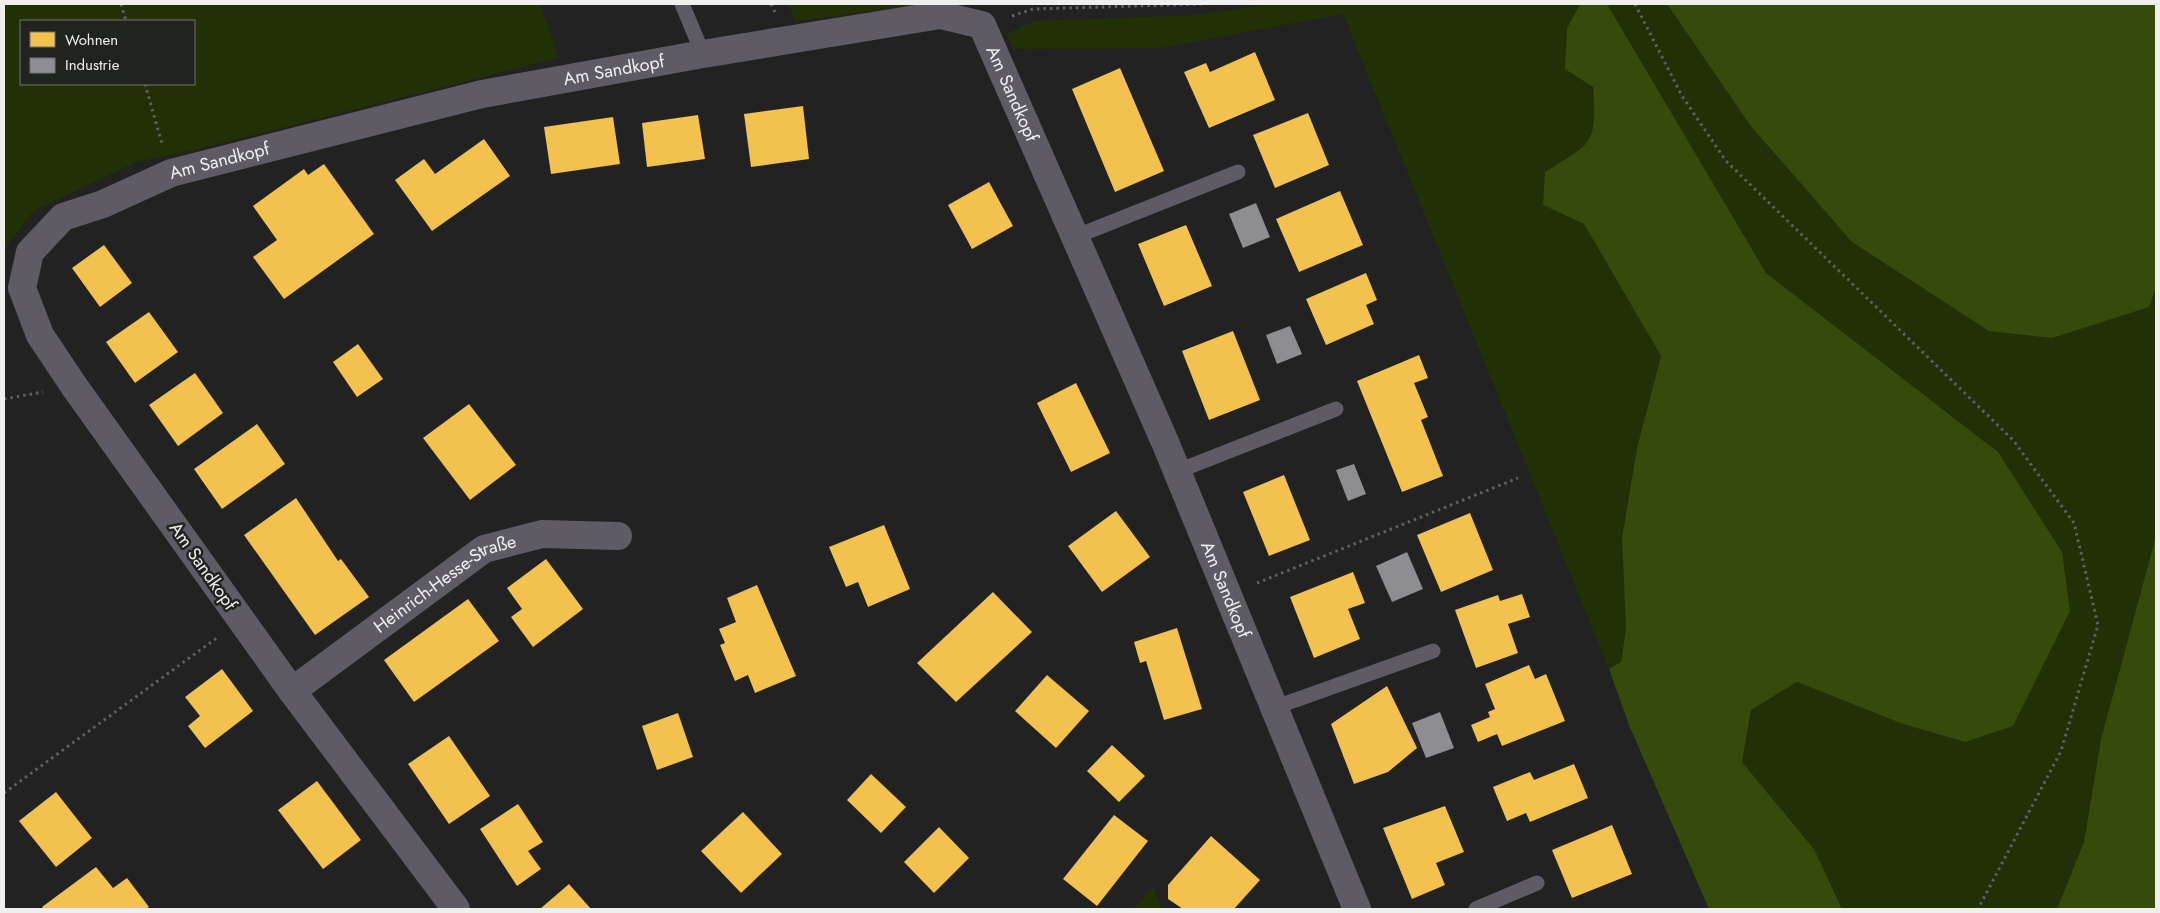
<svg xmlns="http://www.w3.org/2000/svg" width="2160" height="913" viewBox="0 0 2160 913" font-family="Jost,sans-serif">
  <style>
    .green { fill: #213105; fill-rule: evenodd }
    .forest { fill: #354a0b }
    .homes { fill: #f2c14e }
    .industry { fill: #8d8d92 }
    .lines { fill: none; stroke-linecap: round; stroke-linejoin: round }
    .path { stroke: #615e64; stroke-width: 3; stroke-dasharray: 2.5 4; stroke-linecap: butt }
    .service { stroke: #5f5b65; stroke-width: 15 }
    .minor { stroke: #5f5b65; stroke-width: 28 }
    .labels { text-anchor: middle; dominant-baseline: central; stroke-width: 5; stroke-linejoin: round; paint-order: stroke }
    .street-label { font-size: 18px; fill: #eff0ee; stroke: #212320 }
  </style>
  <rect width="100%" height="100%" fill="#212221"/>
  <g class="green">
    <path d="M4,4H540L559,58L194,150L136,162L33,211L4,250ZM21,21H194V84H21Z"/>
    <polygon points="788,4 926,4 795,21"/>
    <path d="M1275,4H1580L1567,28C1581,60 1613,115 1584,147C1574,158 1557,165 1545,172L1543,205L1584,224L1661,356L1637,448L1622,538L1626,629L1621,662L1609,669L1343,14L1160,48L1013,49L1006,34L1035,21L1194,15Z"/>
    <polygon points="1607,4 1667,4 1750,125 2149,307 2156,288 2156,536 2101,739 2084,842 2057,909 1842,909 1814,849 1742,762 1751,710 1797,682 1903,724 1964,742 1998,452 1766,273"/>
    <polygon points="1153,887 1162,909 1132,909"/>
  </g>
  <g class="forest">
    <path d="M1580,4H1607L1766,273L1998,452L2062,552L2070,611L2013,726L1965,742L1903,724L1797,682L1751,710L1742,762L1814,849L1842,909H1709L1629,725L1609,669L1621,662L1626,629L1622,538L1637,448L1661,356L1584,224L1543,205L1545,172C1592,143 1597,145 1593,87L1565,69L1567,28Z"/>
    <polygon points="1667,4 2156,4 2156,288 2149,307 2052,338 1989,331 1852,242 1750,125"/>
    <polygon points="2156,536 2156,909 2057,909 2084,842 2101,739"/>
  </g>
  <g class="homes">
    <polygon points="1255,52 1275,100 1209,128 1184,72 1206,63 1210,72"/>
    <polygon points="1120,68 1164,171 1115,192 1072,89"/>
    <polygon points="803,106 809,159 751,167 744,114"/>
    <polygon points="1308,113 1329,165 1275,188 1253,135"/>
    <polygon points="698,115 705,159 647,167 642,123"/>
    <polygon points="613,117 620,164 551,174 544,127"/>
    <polygon points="484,139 510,176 432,231 395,180 424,159 435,174"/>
    <polygon points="324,164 374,234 284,299 253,257 277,240 253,206 304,169 308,175"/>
    <polygon points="989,182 1013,226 972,249 948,205"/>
    <polygon points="1340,191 1363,245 1299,272 1276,219"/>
    <polygon points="1186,225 1212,286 1164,306 1138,244"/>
    <polygon points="104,245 132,283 100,307 72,268"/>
    <polygon points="1366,273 1377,300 1366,305 1374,324 1326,345 1306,299"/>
    <polygon points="149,312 178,352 135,383 106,342"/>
    <polygon points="1233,331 1260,400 1209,420 1182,351"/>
    <polygon points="358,344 383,379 357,397 333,362"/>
    <polygon points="1419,355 1428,378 1414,383 1428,417 1421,420 1443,476 1402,492 1357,381"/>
    <polygon points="195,373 223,413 178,446 149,405"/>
    <polygon points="1076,383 1110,453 1071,472 1037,403"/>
    <polygon points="469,404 516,465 470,500 423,438"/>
    <polygon points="257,424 285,464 222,509 194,469"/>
    <polygon points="1284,475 1310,540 1269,556 1243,492"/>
    <polygon points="296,498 338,561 341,559 369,597 315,635 244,535"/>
    <polygon points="1116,511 1150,557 1102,592 1068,546"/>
    <polygon points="1470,513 1493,570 1441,592 1417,535"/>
    <polygon points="884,525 910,589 868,607 858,582 846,587 829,547"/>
    <polygon points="546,559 583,609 533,647 511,617 522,609 507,588"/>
    <polygon points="1353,572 1365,603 1348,609 1360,639 1314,658 1290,597"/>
    <polygon points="757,585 796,676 755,693 748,675 735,681 720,645 725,643 719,629 736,622 727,598"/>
    <polygon points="993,592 1032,632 956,702 917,663"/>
    <polygon points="1522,594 1530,617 1508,624 1518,653 1476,668 1455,610 1498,595 1500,601"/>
    <polygon points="468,599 499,641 414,702 384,660"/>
    <polygon points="1177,628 1202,709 1164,720 1146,661 1140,663 1134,642"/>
    <polygon points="1529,665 1535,679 1546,674 1565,721 1502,746 1497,734 1478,742 1471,725 1490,717 1488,712 1495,709 1485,684"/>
    <polygon points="222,669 253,711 205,748 188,726 200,716 185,697"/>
    <polygon points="1047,675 1089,711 1056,748 1015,711"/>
    <polygon points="1387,686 1417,748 1388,772 1354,784 1331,724"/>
    <polygon points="678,713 693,757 657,770 642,726"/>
    <polygon points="449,736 490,796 449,824 408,764"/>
    <polygon points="1112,745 1145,776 1119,802 1087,771"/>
    <polygon points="1574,764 1588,798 1530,822 1526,813 1507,821 1493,787 1530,772 1534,780"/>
    <polygon points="871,774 906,807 881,833 847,800"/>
    <polygon points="317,781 361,840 323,869 278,810"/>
    <polygon points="56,792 92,838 56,867 19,821"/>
    <polygon points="518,804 543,842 528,851 541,869 517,886 480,829"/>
    <polygon points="1445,806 1464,852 1436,863 1445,885 1412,899 1383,828"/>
    <polygon points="743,812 782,854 741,893 701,851"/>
    <polygon points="1114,815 1148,841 1097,906 1063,879"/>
    <polygon points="1612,825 1632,874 1572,898 1552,850"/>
    <polygon points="939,827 969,858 934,893 904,862"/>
    <polygon points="1211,836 1260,880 1234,909 1183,909 1168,899 1168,885"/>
    <polygon points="96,867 113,888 127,878 149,907 145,909 44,909 42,907"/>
    <polygon points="569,884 591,909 540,909"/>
  </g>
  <g class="industry">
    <polygon points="1256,203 1270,237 1243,248 1229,214"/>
    <polygon points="1290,326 1302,354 1277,364 1266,335"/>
    <polygon points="1354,464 1366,494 1348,501 1336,470"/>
    <polygon points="1407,552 1423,589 1392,602 1376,566"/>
    <polygon points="1440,712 1454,748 1426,758 1412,723"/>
  </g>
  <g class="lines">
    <g class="path">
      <polyline points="121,4 126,21"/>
      <polyline points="771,4 775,12"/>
      <polyline points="1635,4 1682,96 1726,161 2013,440 2074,523 2098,625 2061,751 1978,909"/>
      <polyline points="1012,16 1033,9 1202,4"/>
      <polyline points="145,84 162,144"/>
      <polyline points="4,399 43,392"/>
      <polyline points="1257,583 1518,478"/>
      <polyline points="4,793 218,637"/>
    </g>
    <g class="service">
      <polyline points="682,4 703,54"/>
      <polyline points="1077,236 1238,172"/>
      <polyline points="1178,471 1336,409"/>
      <polyline points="1276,707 1433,651"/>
      <polyline points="1476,909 1537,883"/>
    </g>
    <g class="minor">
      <path id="s1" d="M292,691L484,549L542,534L618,536"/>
      <path id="s2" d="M456,909L292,691L74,386L40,335L22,288L30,252L63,217L103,204L171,173L482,94L703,54L940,15L982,25L1165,442L1357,909"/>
    </g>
  </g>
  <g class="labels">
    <g class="street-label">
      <text stroke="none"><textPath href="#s2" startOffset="1416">Am Sandkopf</textPath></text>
      <text stroke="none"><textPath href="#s2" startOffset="1865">Am Sandkopf</textPath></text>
      <text stroke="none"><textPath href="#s2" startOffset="1011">Am Sandkopf</textPath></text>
      <text transform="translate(203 566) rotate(55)">Am Sandkopf</text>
      <text stroke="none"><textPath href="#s1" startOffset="188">Heinrich-Hesse-Straße</textPath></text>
      <text stroke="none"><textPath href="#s2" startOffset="2405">Am Sandkopf</textPath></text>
    </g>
  </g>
  <rect width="2160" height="913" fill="none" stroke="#eff0ee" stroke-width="10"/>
  <rect x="20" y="20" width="175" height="65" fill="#212320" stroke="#737572"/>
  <rect x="30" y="32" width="25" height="15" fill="#f2c14e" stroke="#737572"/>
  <text x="65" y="45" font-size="15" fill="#eff0ee">Wohnen</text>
  <rect x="30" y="58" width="25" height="15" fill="#8d8d92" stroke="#737572"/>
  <text x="65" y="70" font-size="15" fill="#eff0ee">Industrie</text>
</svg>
